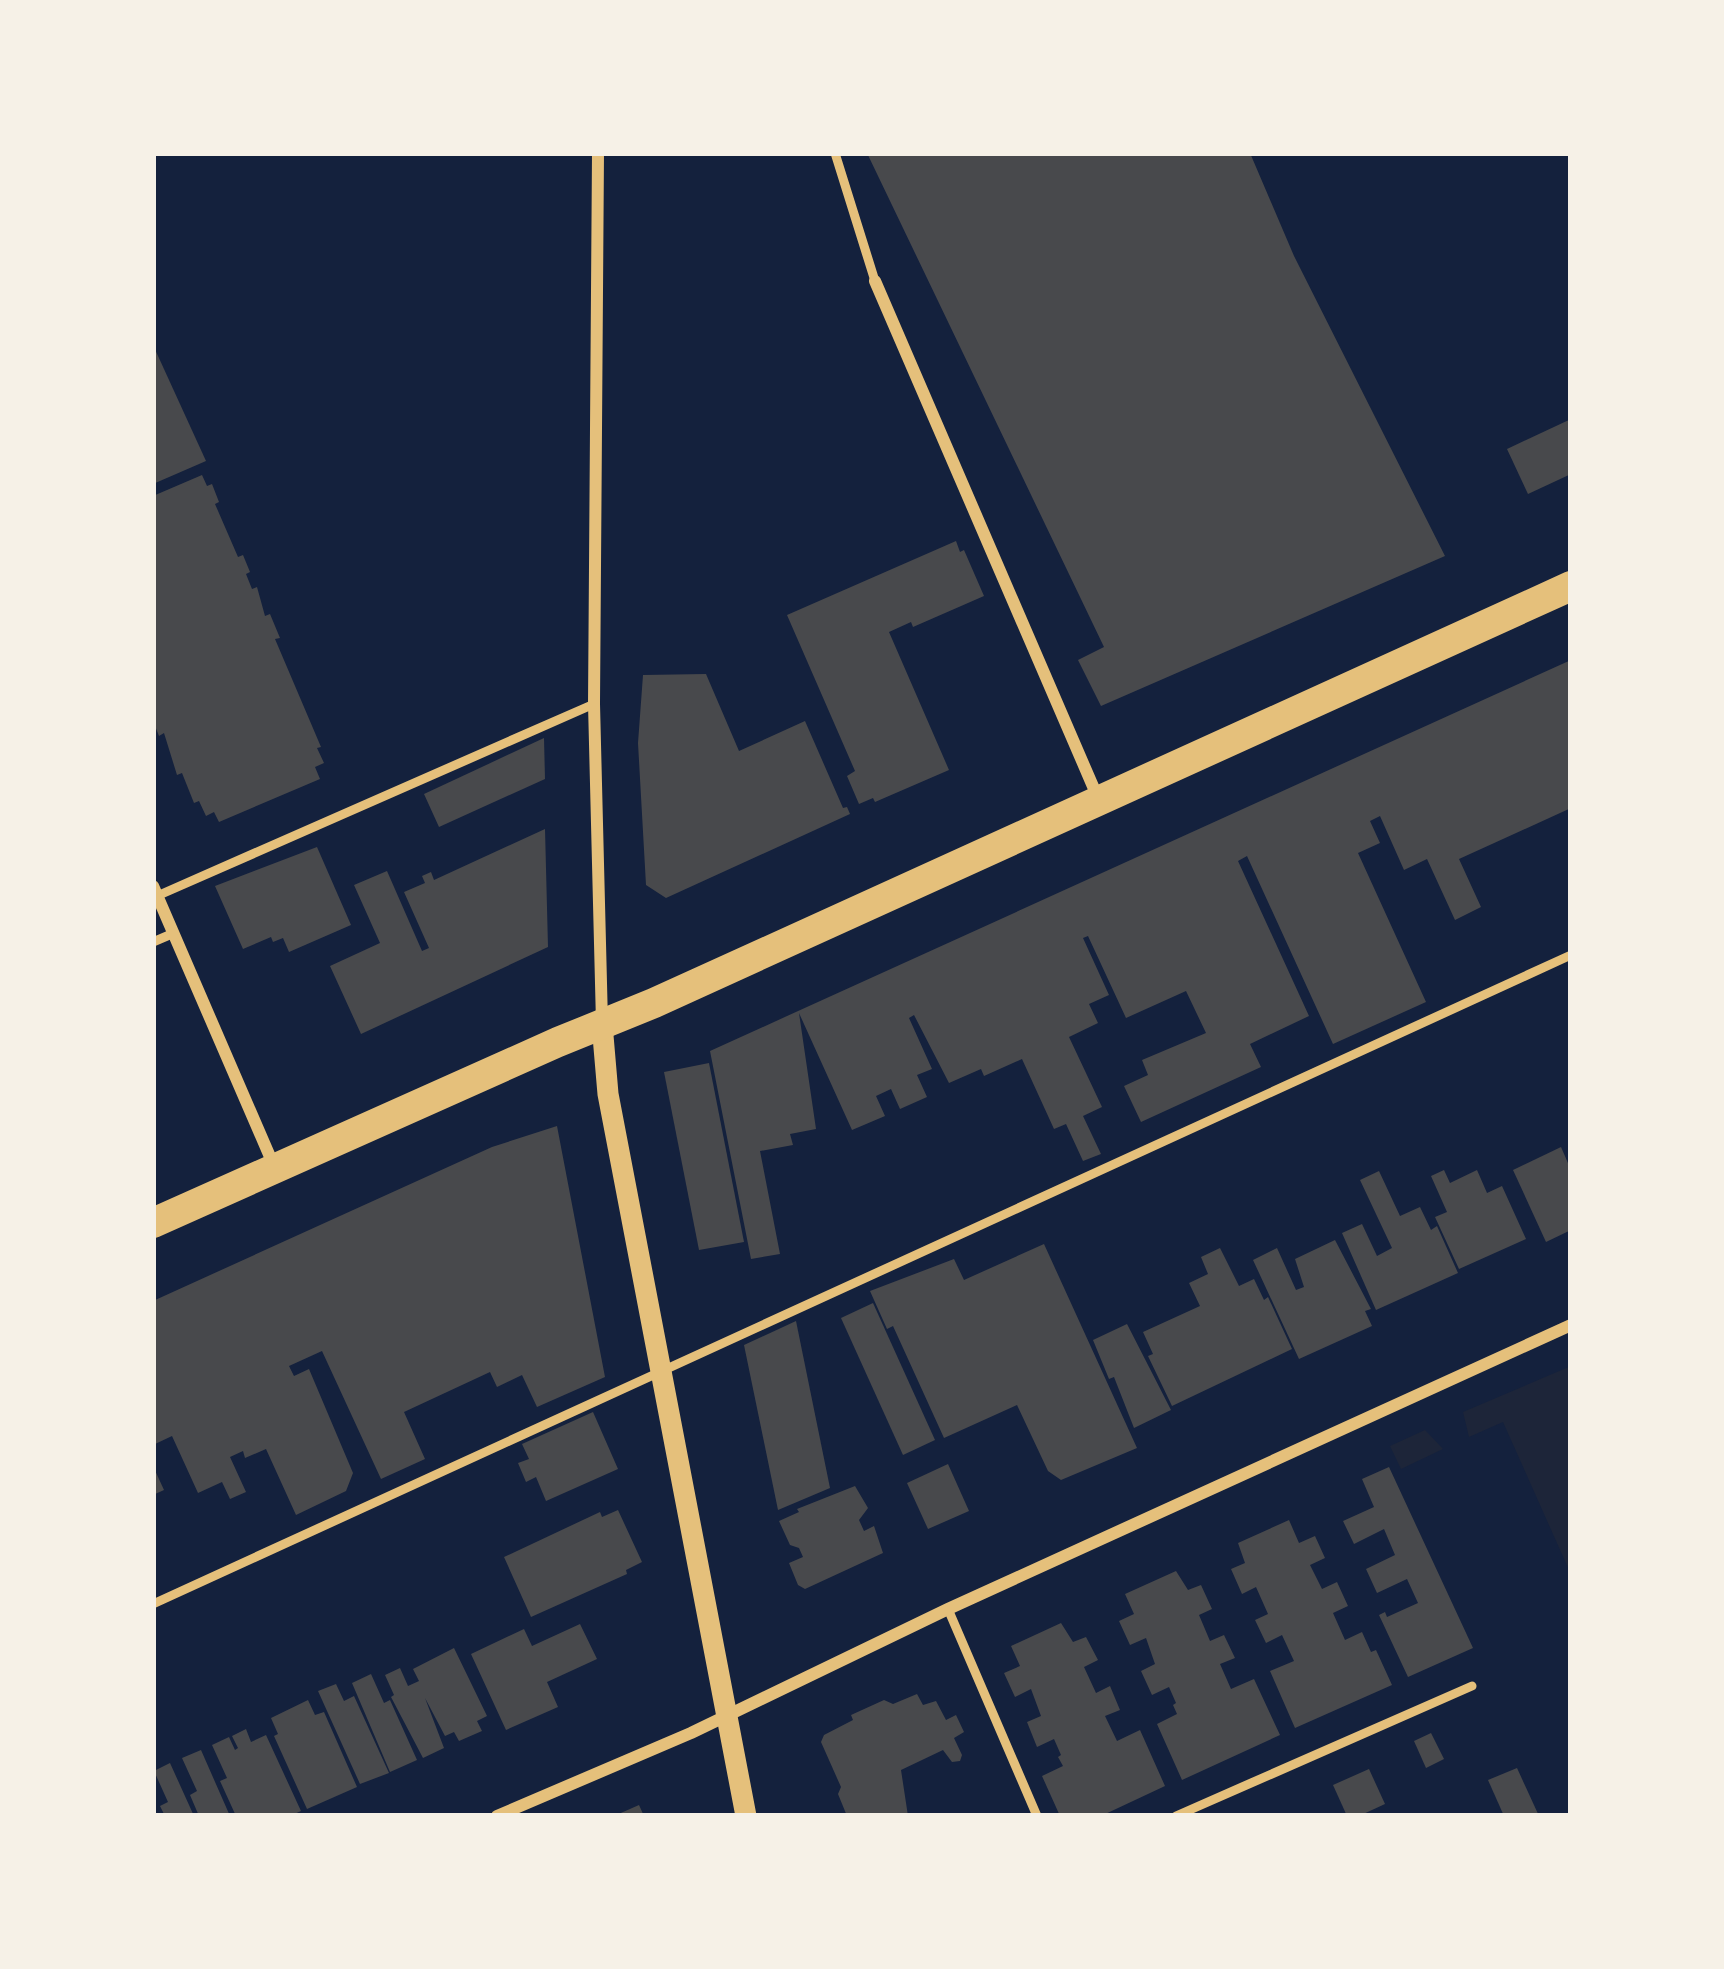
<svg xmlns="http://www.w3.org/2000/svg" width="1724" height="1969" viewBox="0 0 1724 1969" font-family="'Crimson Pro',serif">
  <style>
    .green { fill: #1d2539 }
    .building { fill: #48494c }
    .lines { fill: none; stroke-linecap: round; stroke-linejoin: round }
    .service { stroke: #e5c07b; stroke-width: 9 }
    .minor { stroke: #e5c07b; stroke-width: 12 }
    .tertiary { stroke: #e5c07b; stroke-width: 21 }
    .primary { stroke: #e5c07b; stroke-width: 30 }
  </style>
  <rect width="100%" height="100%" fill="#14213d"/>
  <g class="green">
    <polygon points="1571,1366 1571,1569 1569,1570 1503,1422 1469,1437 1463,1412"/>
    <polygon points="1425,1430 1443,1449 1401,1469 1390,1446"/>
  </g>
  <g class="building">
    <polygon points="867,153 1250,153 1294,256 1445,556 1101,706 1078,660 1104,647"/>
    <polygon points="153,345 206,461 153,484"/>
    <polygon points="1571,419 1571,474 1528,494 1507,449"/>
    <polygon points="202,475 207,486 212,484 219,502 215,504 238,557 243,555 250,572 246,574 252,589 257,587 265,616 270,614 280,638 275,639 321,747 317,748 324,763 315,767 320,779 219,822 214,812 206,816 199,801 194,803 182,773 177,775 164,733 159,736 153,721 153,496"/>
    <polygon points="956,541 960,552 964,550 984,596 913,627 911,622 889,632 949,770 875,802 873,798 859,804 847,776 855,771 787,615"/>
    <polygon points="1571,660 1571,808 1459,859 1481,907 1455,920 1427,859 1404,870 1380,816 1370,821 1380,843 1358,853 1426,1002 1333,1044 1247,856 1238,861 1309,1016 1250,1044 1261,1067 1141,1122 1124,1086 1148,1075 1142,1060 1206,1033 1186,991 1126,1018 1088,936 1083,938 1109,995 1089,1004 1098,1023 1069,1037 1102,1107 1083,1116 1101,1154 1083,1161 1066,1124 1054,1129 1022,1059 984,1076 981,1069 949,1083 914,1015 909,1018 932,1069 917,1075 927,1097 900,1109 891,1089 876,1096 885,1116 852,1130 799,1013 816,1129 790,1134 793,1145 760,1151 780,1254 751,1259 710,1051"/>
    <polygon points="706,674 739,751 805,721 843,808 847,807 850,814 666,898 646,885 638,743 643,675"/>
    <polygon points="544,738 545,779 439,827 424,794"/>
    <polygon points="545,829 548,947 361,1034 330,966 380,943 354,885 387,871 422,951 429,948 404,892 425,883 422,876 431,872 434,880"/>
    <polygon points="317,847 351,925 289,952 283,938 273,942 271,937 243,949 215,886"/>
    <polygon points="709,1063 744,1242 699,1250 664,1072"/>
    <polygon points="557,1126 605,1377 537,1407 522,1375 497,1387 490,1372 404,1412 425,1459 381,1479 322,1351 289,1366 294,1376 309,1369 353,1473 346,1491 296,1515 266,1449 245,1458 243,1451 230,1457 246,1492 230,1499 222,1482 198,1493 172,1436 153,1445 153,1301 492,1147"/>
    <polygon points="1561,1147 1571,1170 1571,1230 1546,1242 1513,1170"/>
    <polygon points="1444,1170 1450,1183 1477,1170 1487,1193 1502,1186 1526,1239 1459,1269 1435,1217 1447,1212 1431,1176"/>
    <polygon points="1379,1171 1400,1216 1420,1207 1431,1230 1437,1226 1458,1273 1376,1310 1342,1233 1362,1224 1377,1256 1392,1248 1360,1180"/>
    <polygon points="1335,1240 1371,1309 1365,1311 1372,1326 1299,1359 1253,1260 1277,1248 1296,1290 1304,1287 1295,1259"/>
    <polygon points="1044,1244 1137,1448 1061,1480 1048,1471 1017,1405 944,1438 893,1326 887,1329 870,1291 954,1259 964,1280"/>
    <polygon points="1220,1248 1239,1286 1254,1279 1264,1300 1268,1297 1292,1349 1172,1406 1148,1356 1153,1354 1143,1332 1200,1306 1189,1283 1208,1274 1201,1257"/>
    <polygon points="873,1303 935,1440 903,1455 841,1318"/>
    <polygon points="796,1321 830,1488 778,1510 744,1345"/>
    <polygon points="1127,1324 1171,1410 1134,1428 1114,1377 1109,1379 1093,1340"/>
    <polygon points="593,1412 618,1469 546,1501 536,1477 526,1482 518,1463 529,1459 522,1444"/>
    <polygon points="948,1464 969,1511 928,1529 907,1483"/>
    <polygon points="153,1466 164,1490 153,1495"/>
    <polygon points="1389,1467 1473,1648 1408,1677 1379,1615 1385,1612 1387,1617 1418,1603 1407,1579 1377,1593 1366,1569 1395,1555 1384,1529 1354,1544 1343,1521 1374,1507 1362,1479"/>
    <polygon points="855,1486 868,1508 859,1520 864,1531 874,1526 883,1553 805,1589 798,1585 789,1563 803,1557 799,1548 790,1545 779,1521 799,1512 797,1509"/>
    <polygon points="618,1510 642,1562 626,1570 627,1574 531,1617 504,1557 600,1512 602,1517"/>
    <polygon points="1289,1520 1299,1543 1315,1536 1325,1558 1310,1565 1322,1589 1337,1582 1348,1606 1333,1613 1345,1640 1362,1632 1371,1652 1376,1650 1392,1685 1295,1728 1270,1671 1294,1661 1282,1635 1266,1643 1255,1620 1268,1614 1256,1587 1242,1594 1231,1569 1245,1563 1238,1543"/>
    <polygon points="1176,1571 1188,1590 1201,1585 1212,1609 1199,1615 1210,1641 1224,1635 1235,1658 1220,1664 1231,1689 1254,1679 1280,1735 1182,1780 1157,1724 1177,1714 1173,1705 1176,1703 1169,1687 1152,1695 1141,1671 1155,1664 1146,1638 1130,1645 1119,1621 1134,1614 1125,1594"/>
    <polygon points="1061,1623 1073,1642 1086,1637 1098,1660 1084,1667 1096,1693 1110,1686 1120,1710 1105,1716 1117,1741 1140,1730 1165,1786 1101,1816 1060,1816 1042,1776 1063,1766 1058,1757 1061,1755 1054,1739 1037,1747 1027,1722 1041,1716 1031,1689 1015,1697 1004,1673 1020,1666 1011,1646"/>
    <polygon points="580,1624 597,1659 547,1682 558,1707 506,1730 471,1654 524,1629 532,1646"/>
    <polygon points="454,1648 487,1716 477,1721 482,1731 459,1741 454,1732 445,1736 425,1698 444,1748 423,1758 391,1697 394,1695 385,1675 400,1668 408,1686 419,1681 413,1669"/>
    <polygon points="371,1674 384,1703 390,1700 417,1760 390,1772 352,1683"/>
    <polygon points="336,1684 344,1701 354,1696 389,1773 360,1784 318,1691"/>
    <polygon points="917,1694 923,1705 936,1701 946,1720 956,1715 964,1732 954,1738 962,1755 960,1761 952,1762 943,1750 901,1770 908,1816 847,1816 838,1794 841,1787 821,1742 824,1735 853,1720 851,1715 884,1700 893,1704"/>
    <polygon points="308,1700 315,1715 324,1712 357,1787 307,1809 274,1736 278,1734 271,1718"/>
    <polygon points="246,1729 251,1742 266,1735 301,1811 290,1816 236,1816 220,1781 227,1778 212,1745 229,1737 235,1750 238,1748 232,1736"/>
    <polygon points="1431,1733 1444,1759 1426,1768 1414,1741"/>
    <polygon points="201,1750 230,1816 199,1816 190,1795 197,1791 182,1758"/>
    <polygon points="170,1763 194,1816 165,1816 160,1806 168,1802 154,1771"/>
    <polygon points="1517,1768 1539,1816 1504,1816 1488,1780"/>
    <polygon points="1369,1769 1385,1804 1359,1816 1347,1816 1333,1785"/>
    <polygon points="639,1805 644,1816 614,1816"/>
  </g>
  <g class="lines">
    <g class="service">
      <polyline points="835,153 875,281"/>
      <polyline points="157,896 594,704"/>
      <polyline points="153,942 174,933"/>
      <polyline points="153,1604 1571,955"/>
      <polyline points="948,1609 1037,1816"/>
      <polyline points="1176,1816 1472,1686"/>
    </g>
    <g class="minor">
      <polyline points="598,153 594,704 602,1023"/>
      <polyline points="875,281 1098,798"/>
      <polyline points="153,886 274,1166"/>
      <polyline points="497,1816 691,1733 948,1609 1571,1325"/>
    </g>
    <polyline class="tertiary" points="602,1024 608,1094 746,1816"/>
    <polyline class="primary" points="153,1223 558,1042 654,1003 1571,586"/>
  </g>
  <rect width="1724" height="1969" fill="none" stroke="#f6f1e7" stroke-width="312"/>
</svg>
